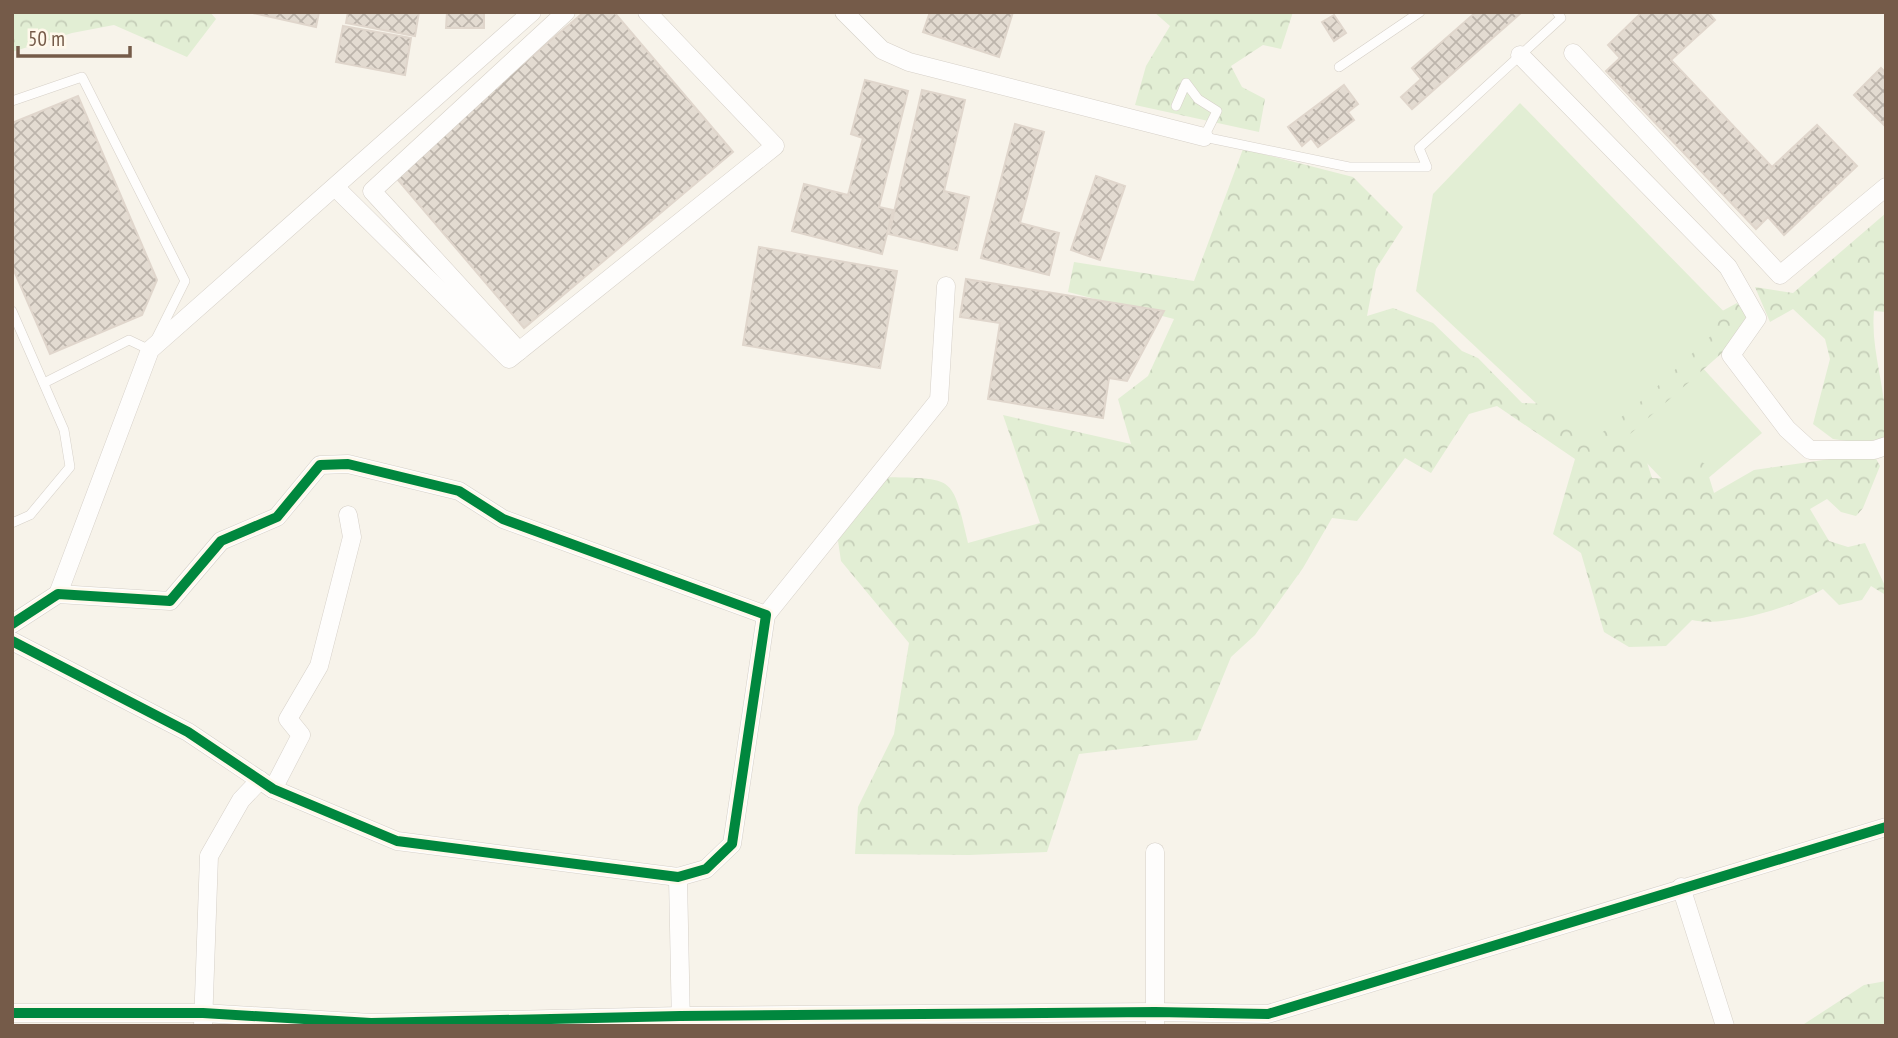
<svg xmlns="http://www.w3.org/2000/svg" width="1898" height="1038" viewBox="0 0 1898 1038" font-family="'PT Sans Narrow',sans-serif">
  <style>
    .grass { fill: #e2eed4 }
    .forest { fill: url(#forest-crowns) }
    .building { fill: url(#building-cross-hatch); stroke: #e0d6cc; stroke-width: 2 }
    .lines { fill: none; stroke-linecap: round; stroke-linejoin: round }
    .lane-casing { stroke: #d6d0c8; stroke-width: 10 }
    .street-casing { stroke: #d6d0c8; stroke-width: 19 }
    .lane { stroke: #fefdfc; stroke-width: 9 }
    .street { stroke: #fefdfc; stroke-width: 18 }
    .cycleway-casing { stroke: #fff8eb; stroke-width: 15 }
    .cycleway { stroke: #00873e; stroke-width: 10 }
  </style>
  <defs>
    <pattern id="forest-crowns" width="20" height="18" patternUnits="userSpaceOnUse" patternTransform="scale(1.75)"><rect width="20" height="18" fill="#e2eed4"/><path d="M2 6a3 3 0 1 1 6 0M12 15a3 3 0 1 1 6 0" fill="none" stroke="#c5ceb8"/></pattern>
    <pattern id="building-cross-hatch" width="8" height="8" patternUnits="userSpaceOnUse" patternTransform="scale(1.75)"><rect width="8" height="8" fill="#e3dbd1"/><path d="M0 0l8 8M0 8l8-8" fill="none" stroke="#bdb5ac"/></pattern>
  </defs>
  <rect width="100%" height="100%" fill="#f7f3ea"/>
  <g class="grass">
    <polygon points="1520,103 1739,327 1586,450 1416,291 1433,194"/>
    <polygon points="1700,365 1762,433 1682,500 1622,437"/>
  </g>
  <g class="forest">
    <polygon points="12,12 210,12 216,19 187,57 114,25 72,33 12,52"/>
    <polygon points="1154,12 1293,12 1281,49 1263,45 1231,66 1242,87 1265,99 1259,132 1135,105 1146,66 1170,26"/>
    <path d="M1243,149L1353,177L1403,227L1376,269L1367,316L1393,308L1433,323L1462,351L1478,358L1522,403L1550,404L1564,423L1588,444L1646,397L1715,332L1713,316L1737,303L1750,317L1739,338L1629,435L1641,444L1652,478L1674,479L1690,454L1705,464L1714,493L1754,470L1844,457L1854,442L1833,439L1813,424L1830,359L1825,339L1793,309L1770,322L1755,287L1793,293L1886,213V312L1874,311C1870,353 1889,394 1885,437L1867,442L1880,466L1863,508L1856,516L1841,512L1827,499L1810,509L1829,541L1848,547L1865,543L1885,586L1884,594L1871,586L1862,600L1839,605L1823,589C1793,607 1725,628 1692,620L1666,646L1629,647L1604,632L1581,553L1553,534L1575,459L1497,406L1469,414L1431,473L1405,458L1357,521L1332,518L1303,568L1255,635L1231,657L1197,740L1079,754L1047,852L969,855L855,854L858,807L894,734L909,643L841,561L837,534L886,477C955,479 952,475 968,543L1040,523L1003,415L1131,444L1118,399L1148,376L1174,319L1068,292L1074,262L1194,281Z"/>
    <polygon points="1886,981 1886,1026 1801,1026 1864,985"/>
  </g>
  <g class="building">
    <polygon points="248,12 319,12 316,27"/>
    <polygon points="348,12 419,12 415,36 346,23"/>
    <polygon points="447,12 484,12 484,28 446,28"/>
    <polygon points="584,12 614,12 733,152 524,328 393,174"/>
    <polygon points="930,12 1013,12 999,57 923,32"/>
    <polygon points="1476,12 1522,12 1412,109 1401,97 1421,79 1412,68"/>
    <polygon points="1642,12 1708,12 1715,20 1671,60 1772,167 1817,125 1857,166 1784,235 1768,217 1756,229 1606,71 1620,58 1608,45"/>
    <polygon points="1334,15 1346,33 1334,41 1322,22"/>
    <polygon points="343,26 411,38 405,75 336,62"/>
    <polygon points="1881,68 1886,73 1886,127 1854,95"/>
    <polygon points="865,80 908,91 879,207 893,210 882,254 792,231 804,184 848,195 863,138 851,134"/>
    <polygon points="1344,85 1358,104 1348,112 1354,120 1318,147 1311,138 1302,146 1288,127"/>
    <polygon points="922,90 965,100 944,191 969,197 957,250 889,234"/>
    <polygon points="78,96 157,280 142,315 50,354 12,266 12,123"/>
    <polygon points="1015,124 1044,132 1020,223 1059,233 1049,275 981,258"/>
    <polygon points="1096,176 1125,186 1100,260 1071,250"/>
    <polygon points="759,247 897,271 880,368 743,345"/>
    <polygon points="966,279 1164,311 1127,381 1109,378 1103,418 988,399 1000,323 960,317"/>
  </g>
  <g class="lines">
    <g class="lane-casing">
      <g id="lane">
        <polyline points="1339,67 1420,12"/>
        <polyline points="12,101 82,77 185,281 157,337"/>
        <polyline points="1176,106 1186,83 1198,99 1217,111 1204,137 1349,167 1427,167 1419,148 1561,18 1557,12"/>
        <polyline points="12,311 64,430 70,467 30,515 12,523"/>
        <polyline points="44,383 129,340 150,350"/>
      </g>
    </g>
    <g class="street-casing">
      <g id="street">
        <polyline points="844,12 882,50 909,62 1204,137"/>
        <polyline points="1573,53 1780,275 1886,187"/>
        <polyline points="1520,55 1728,267 1757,318 1731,355 1787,429 1810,450 1874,450 1886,446"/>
        <polyline points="335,187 509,359 775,146 647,12"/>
        <polyline points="519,351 372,191 566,12"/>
        <polyline points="58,594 150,350 532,12"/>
        <polyline points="766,615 939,400 946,286"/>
        <polyline points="12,624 58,594 170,601 221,541 277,517 320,465 348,464 459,491 503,519 766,615 732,844 706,869 678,877 397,841 273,789 188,732 12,641"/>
        <polyline points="273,789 301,735 288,719 319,666 352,537 348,515"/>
        <polyline points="678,877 681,1026"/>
        <polyline points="1681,887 1725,1026"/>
        <polyline points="12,1013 203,1013 371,1023 680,1016 1155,1012 1268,1014 1886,827"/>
        <polyline points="203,1026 209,856 241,800 260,780"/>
        <polyline points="1155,1026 1155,852"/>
      </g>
    </g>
    <use href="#lane" class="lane"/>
    <use href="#street" class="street"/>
    <g class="cycleway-casing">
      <g id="cycleway">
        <polyline points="12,624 58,594 170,601 221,541 277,517 320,465 348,464 459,491 503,519 766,615 732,844 706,869 678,877 397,841 273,789 188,732 12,641"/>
        <polyline points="12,1013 203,1013 371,1023 680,1016 1155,1012 1268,1014 1886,827"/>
      </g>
    </g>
    <use href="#cycleway" class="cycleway"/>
  </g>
  <rect width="1898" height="1038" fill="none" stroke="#755b49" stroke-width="28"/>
  <path d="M18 46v10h112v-10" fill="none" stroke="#755b49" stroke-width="3.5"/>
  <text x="28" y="46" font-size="21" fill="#755b49" stroke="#fff8eb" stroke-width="5" paint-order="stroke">50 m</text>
</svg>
